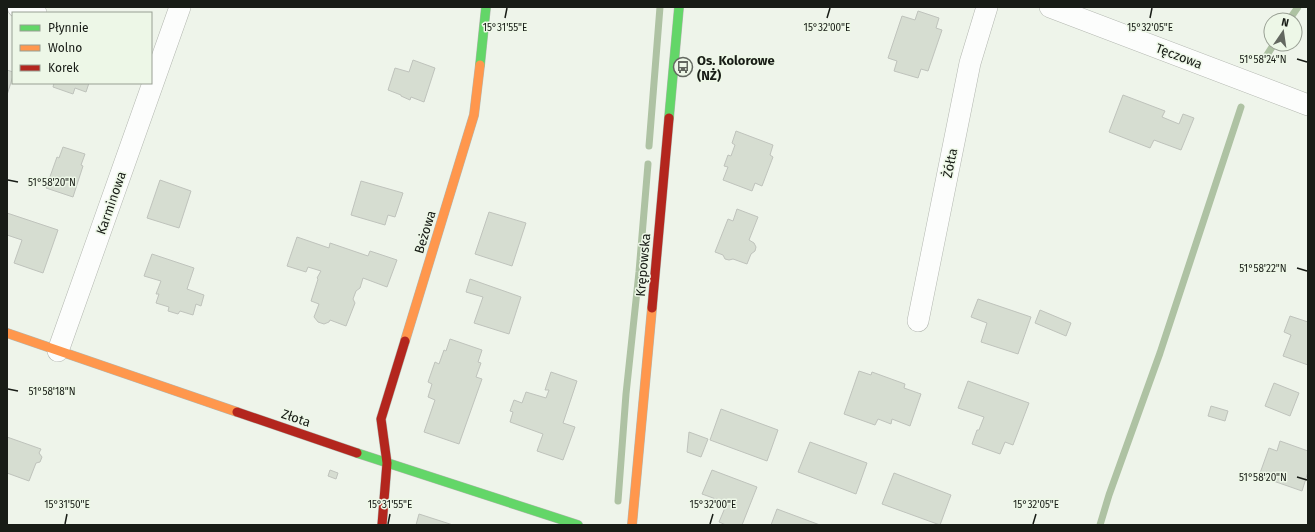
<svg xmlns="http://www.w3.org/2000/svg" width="1315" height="532" viewBox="0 0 1315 532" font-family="'Fira Sans',sans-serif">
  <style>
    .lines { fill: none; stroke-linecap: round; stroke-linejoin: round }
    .stream { stroke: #aec2a3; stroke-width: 7 }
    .building { fill: #d6ddd1; stroke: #bfc3bc }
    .street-casing { stroke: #b3b7b0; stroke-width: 22 }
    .fast-casing { stroke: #b3b7b0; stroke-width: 10 }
    .slow-casing { stroke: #b3b7b0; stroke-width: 10 }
    .jam-casing { stroke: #b3b7b0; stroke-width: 10 }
    .street { stroke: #fcfdfc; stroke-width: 21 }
    .fast { stroke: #63d668; stroke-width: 9 }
    .slow { stroke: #ff974d; stroke-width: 9 }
    .jam { stroke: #b3261e; stroke-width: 9 }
    .ticks { fill: none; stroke: #181c16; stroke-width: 1.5 }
    .labels { text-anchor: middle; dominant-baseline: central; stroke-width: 3; stroke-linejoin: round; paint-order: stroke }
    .street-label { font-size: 13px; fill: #181c16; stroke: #edf7e7 }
    .poi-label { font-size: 13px; font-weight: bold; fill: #181c16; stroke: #edf7e7; text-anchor: start }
    .ticks-label { font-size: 10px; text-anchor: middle; fill: #181c16; stroke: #edf7e7; stroke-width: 3; stroke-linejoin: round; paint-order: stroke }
  </style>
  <rect width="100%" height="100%" fill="#eef4ea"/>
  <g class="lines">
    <g class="stream">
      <polyline points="1289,20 1298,7"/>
      <polyline points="1267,55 1274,44"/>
      <polyline points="649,146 660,7"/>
      <polyline points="618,501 626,394 639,272 648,164"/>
      <polyline points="1100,525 1109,495 1160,353 1241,107"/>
    </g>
  </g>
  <g class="building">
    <polygon points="918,11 939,18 936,28 942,30 928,71 921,69 918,78 894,71 897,61 888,58 902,16 915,20"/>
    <polygon points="413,60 435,68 424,102 411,97 410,100 401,96 401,95 388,90 395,68 409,72"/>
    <polygon points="7,70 13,72 13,76 7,95"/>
    <polygon points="54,83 89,83 86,92 75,88 73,94 53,87"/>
    <polygon points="1123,95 1165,111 1162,117 1179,124 1183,114 1194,118 1181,150 1154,140 1150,148 1109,132"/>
    <polygon points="736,131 773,145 770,155 773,157 762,186 755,183 752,191 723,180 728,167 724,166 728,155 731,156 735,145 732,143"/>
    <polygon points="63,147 85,154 81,165 83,166 73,197 46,188 57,157 59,158"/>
    <polygon points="160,180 191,191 179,228 147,218"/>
    <polygon points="361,181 403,193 395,217 388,215 385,225 351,215"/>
    <polygon points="737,209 758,217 749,240 754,243 756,247 755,251 751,254 747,264 733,259 729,260 725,259 723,255 715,252 728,219 733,221"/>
    <polygon points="489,212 526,223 512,266 475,254"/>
    <polygon points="7,213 58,230 43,273 14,263 22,240 7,235"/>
    <polygon points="297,237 329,248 330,243 368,256 370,251 397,260 387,287 363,278 360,288 356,291 353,299 355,303 346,326 330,320 329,322 324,324 318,322 314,317 319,304 311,301 318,279 317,278 321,271 308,267 306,272 287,266"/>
    <polygon points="152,254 194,268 187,289 204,295 201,306 196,304 193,315 180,311 178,314 168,311 169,307 156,303 159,294 156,294 161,281 144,276"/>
    <polygon points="470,279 521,297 509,334 474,323 483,297 466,292"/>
    <polygon points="978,299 1031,317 1018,354 981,342 987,323 971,317"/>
    <polygon points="1040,310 1071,323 1066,336 1035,323"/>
    <polygon points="1290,316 1308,322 1308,365 1283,356 1291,335 1284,332"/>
    <polygon points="450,339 482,350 478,362 481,363 476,377 482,379 459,444 424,432 435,400 428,397 432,384 428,382 435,362 439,364 444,350 446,351"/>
    <polygon points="859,371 871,375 872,372 905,384 904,388 921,394 910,426 892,419 891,424 878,419 875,425 844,414"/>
    <polygon points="551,372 577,381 563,423 575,427 563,460 537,451 543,434 510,422 513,412 510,411 514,400 522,403 526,392 546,398 549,390 545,390"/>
    <polygon points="968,381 1029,403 1013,445 1005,442 1000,454 972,444 977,430 979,430 984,417 958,408"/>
    <polygon points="1274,383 1299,393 1290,416 1265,406"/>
    <polygon points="1211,406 1228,411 1225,421 1208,416"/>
    <polygon points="721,409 778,430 767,461 710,440"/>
    <polygon points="689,432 708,439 701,457 687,452"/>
    <polygon points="7,437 41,449 39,453 42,457 40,462 36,463 29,481 7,473"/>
    <polygon points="1280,441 1308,451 1308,472 1302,491 1259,476 1269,448 1277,451"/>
    <polygon points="810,442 867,463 856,494 798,472"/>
    <polygon points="330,470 338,473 336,479 328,476"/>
    <polygon points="712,470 757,487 742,525 726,525 719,522 727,503 702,494"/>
    <polygon points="894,473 951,495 940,525 882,504"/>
    <polygon points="777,509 820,525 771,525"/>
    <polygon points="419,514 453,525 416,525"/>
  </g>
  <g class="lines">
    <g class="street-casing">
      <g id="street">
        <polyline points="18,7 36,13"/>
        <polyline points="1050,7 1308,105"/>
        <polyline points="918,321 970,63 987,7"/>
        <polyline points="58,351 180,7"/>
      </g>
    </g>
    <g class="fast-casing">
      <g id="fast">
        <polyline points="480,65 486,7"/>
        <polyline points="669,118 679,7"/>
        <polyline points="357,453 578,525"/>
      </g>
    </g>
    <g class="slow-casing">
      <g id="slow">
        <polyline points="7,333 237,412"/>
        <polyline points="405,341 474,115 480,65"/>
        <polyline points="632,525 652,308"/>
      </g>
    </g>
    <g class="jam-casing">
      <g id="jam">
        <polyline points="652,308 669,118"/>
        <polyline points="237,412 357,453"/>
        <polyline points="382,525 387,463 381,419 405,341"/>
      </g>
    </g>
    <use href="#street" class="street"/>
    <use href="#fast" class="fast"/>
    <use href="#slow" class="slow"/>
    <use href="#jam" class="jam"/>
  </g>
  <path class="ticks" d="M505,18L507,8M827,18L830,8M1150,18L1152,8M1297,59L1307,62M8,180L18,182M1297,268L1307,271M8,389L18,391M1297,477L1307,480M65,524L67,514M388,524L390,514M710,524L713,514M1033,524L1036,514"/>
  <defs>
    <g id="bus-ring" transform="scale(1)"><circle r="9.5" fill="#edf7e7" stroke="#636860" stroke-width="1.5"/><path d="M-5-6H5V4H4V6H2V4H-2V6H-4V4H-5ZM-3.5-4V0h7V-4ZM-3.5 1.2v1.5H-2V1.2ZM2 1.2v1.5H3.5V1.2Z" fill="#636860"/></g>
  </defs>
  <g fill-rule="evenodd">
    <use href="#bus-ring" x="683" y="67"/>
  </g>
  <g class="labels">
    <g class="street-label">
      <text transform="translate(1179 56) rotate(21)">Tęczowa</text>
      <text transform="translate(950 163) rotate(-79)">Żółta</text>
      <text transform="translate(111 203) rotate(-71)">Karminowa</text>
      <text transform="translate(425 232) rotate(-73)">Beżowa</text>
      <text transform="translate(643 265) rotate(-85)">Krępowska</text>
      <text transform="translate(296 418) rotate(19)">Złota</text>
    </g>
    <g class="poi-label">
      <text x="697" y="60">Os. Kolorowe<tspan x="697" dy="15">(NŻ)</tspan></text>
    </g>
  </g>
  <g class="ticks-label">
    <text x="505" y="31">15°31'55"E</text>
    <text x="827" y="31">15°32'00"E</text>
    <text x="1150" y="31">15°32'05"E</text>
    <text x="1263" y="63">51°58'24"N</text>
    <text x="52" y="186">51°58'20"N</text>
    <text x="1263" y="272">51°58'22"N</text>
    <text x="52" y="395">51°58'18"N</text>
    <text x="1263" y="481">51°58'20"N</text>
    <text x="67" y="508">15°31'50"E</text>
    <text x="390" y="508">15°31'55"E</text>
    <text x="713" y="508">15°32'00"E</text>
    <text x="1036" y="508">15°32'05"E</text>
  </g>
  <rect width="1315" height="532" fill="none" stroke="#181c16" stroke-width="16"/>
  <rect x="12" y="12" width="140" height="72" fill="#edf7e7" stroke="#989f93"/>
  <rect x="20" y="25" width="20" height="6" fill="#63d668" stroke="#989f93"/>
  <text x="48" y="32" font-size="12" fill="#181c16">Płynnie</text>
  <rect x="20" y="45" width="20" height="6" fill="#ff974d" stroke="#989f93"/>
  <text x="48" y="52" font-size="12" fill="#181c16">Wolno</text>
  <rect x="20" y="65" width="20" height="6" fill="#b3261e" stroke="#989f93"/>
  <text x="48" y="72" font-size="12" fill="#181c16">Korek</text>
  <g transform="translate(1283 32) rotate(13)"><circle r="19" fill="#edf7e7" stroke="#989f93"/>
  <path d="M0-3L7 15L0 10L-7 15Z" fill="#636860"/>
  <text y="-6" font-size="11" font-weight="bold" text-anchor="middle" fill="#181c16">N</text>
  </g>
</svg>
